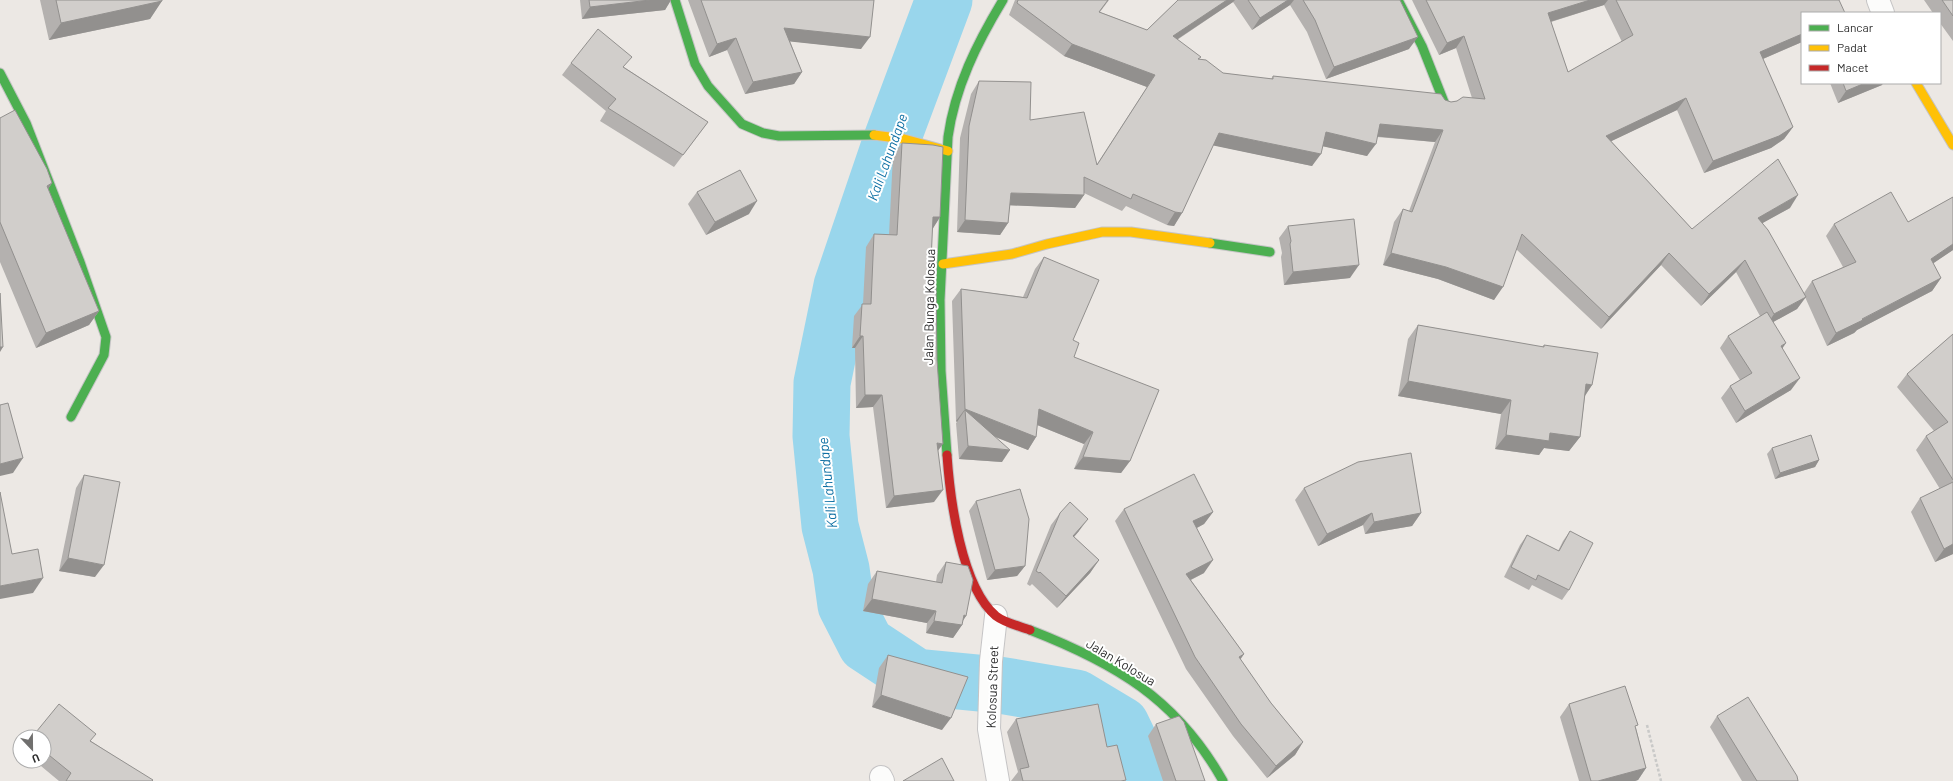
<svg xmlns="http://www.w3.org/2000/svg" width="1953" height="781" viewBox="0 0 1953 781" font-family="Barlow,sans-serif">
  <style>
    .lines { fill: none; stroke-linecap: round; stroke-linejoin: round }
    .river { stroke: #99d6ec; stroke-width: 57 }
    .street-casing { stroke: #c5c4c5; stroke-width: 24 }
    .fast-casing { stroke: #c5c4c5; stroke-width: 11 }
    .slow-casing { stroke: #c5c4c5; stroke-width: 11 }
    .jam-casing { stroke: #c5c4c5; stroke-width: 11 }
    .path { stroke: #c9c9c8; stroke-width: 2.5; stroke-dasharray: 3 2; stroke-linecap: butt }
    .street { stroke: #fcfcfb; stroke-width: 22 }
    .fast { stroke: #4caf50; stroke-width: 9 }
    .slow { stroke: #ffc107; stroke-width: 9 }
    .jam { stroke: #c62828; stroke-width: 9 }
    .wall { fill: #b4b1af; fill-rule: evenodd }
    .shaded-wall { fill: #92908e }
    .building { fill: #d1cecb; stroke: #92908e }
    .labels { text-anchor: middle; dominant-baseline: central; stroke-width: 4; stroke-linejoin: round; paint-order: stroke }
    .street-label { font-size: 13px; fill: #2e2e2e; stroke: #fff }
    .water-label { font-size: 14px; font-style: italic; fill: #0d6fa3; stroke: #fff }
  </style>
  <rect width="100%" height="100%" fill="#ece8e4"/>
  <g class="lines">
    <polyline class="river" points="944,0 891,142 842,286 822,383 821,436 830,526 841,569 846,605 866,644 916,677 999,685 1076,698 1121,725 1148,781"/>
    <g class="street-casing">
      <g id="street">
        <polyline points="1878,0 1883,13"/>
        <polyline points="996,616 991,661 989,729 998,781"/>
        <polyline points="881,777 883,781"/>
      </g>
    </g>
    <g class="fast-casing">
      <g id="fast">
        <polyline points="675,0 695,64 708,86 742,124 763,133 779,136 874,135"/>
        <polyline points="1398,0 1422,46 1444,102"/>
        <polyline points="0,73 26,123 80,262 106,337 104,355 71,417"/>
        <polyline points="1210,243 1270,252"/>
        <path d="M947,455L941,371L940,300L948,137C955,87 977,43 1003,0"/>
        <path d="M1030,630C1115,663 1177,699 1223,781"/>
      </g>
    </g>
    <g class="slow-casing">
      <g id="slow">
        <polyline points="1916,83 1953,145"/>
        <polyline points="874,135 904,139 948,151"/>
        <polyline points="943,264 1012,254 1047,244 1102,232 1131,232 1210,243"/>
      </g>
    </g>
    <g class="jam-casing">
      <path id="jam" d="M947,455C950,498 961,587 996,616C1005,623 1019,626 1030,630"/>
    </g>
    <polyline class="path" points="1647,725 1661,781"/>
    <use href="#street" class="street"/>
    <use href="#fast" class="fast"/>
    <use href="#slow" class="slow"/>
    <use href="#jam" class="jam"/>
  </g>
  <g class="wall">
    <polygon points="40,0 162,0 150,19 49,40"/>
    <polygon points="580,0 671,0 665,10 582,19"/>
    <polygon points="688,0 874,0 861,49 790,41 802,72 794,84 745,94 727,50 709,57"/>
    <path d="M1015,0H1109L1100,12L1147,30L1178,0H1400L1409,49L1326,79L1307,32L1290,5L1252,30L1233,2L1177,40L1200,59L1223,73L1271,79L1273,76L1445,100L1451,102L1472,98L1456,48L1439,55L1412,0H1839L1802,13V42L1763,59L1793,127L1784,139L1771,148L1704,173L1677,110L1611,141L1692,229L1790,208L1762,223L1804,293L1812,281L1843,267L1826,236L1834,224L1908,222L1953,197V250L1933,263L1941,278L1932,291L1857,330L1854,333L1827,346L1805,297L1797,309L1773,322L1782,349L1791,390L1736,423L1721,398L1730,386L1740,380L1720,348L1728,336L1760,316L1736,272L1701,306L1661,265L1601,329L1516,249L1494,300L1438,279L1383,265L1394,222L1403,209L1409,211L1435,142L1377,137L1367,156L1323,146L1312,166L1213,145L1182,213L1174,226L1167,225L1126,206L1122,211L1084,193V195L1075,208L1010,205L1008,223L1000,235L957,232L960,138L971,94L979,81L1030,120L1097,164L1147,87L1064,56L1009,15ZM1604,5L1622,42L1568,72L1551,22Z"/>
    <polygon points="1924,0 1953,0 1953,41 1940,23 1940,13 1933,13"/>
    <polygon points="571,63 624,67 708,122 674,167 600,121 606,111 562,75"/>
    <polygon points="1830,83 1883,83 1882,85 1838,103"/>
    <polygon points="0,118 52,183 48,189 99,311 89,325 36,348 0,262"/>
    <polygon points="902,143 940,217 932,229 930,284 938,451 934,502 886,508 873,407 856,408 855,348 852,348 854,316 863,304 866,247 874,234 889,235 893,155"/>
    <polygon points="697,192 749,214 706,235 688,204"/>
    <polygon points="1288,226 1350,278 1284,285 1281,257 1282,253 1279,238"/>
    <polygon points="1044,257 1073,340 1074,357 1130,461 1121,473 1074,469 1084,444 1037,425 1036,437 1028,450 995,437 1002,462 959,459 956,423 957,422 956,421 952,301 961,289 1023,297 1035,269"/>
    <polygon points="1418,325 1542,347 1544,345 1592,385 1585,396 1580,437 1569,451 1544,448 1539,455 1495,449 1501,414 1398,396 1408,339"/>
    <polygon points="1953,334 1953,554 1935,562 1911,512 1920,498 1940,489 1916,450 1926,436 1934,431 1897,387 1907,374"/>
    <polygon points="1772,448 1819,460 1815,467 1775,479 1767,454"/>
    <polygon points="84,475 95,577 59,571 76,488"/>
    <polygon points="1304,488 1421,513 1412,526 1365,534 1363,525 1318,546 1295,500"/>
    <polygon points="976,501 1025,566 1017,576 987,580 969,511"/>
    <polygon points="1124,509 1213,512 1204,524 1197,528 1204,573 1191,580 1244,654 1240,659 1271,703 1303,742 1295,755 1267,778 1233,736 1186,669 1115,521"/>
    <polygon points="1060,513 1079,531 1074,537 1099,560 1090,573 1057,608 1032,584 1030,586 1027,584 1051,525"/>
    <polygon points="1570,531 1569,590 1562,600 1532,585 1529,590 1504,577 1520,545 1527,535 1558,551 1563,541"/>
    <polygon points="946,562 966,616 962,622 962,625 953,638 926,633 927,623 863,611 868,584 877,571 936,582 937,575"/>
    <polygon points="888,655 942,730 872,707 879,668"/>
    <polygon points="1569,704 1636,728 1646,768 1638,780 1635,781 1579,781 1560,717"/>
    <polygon points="1717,716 1798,781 1742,781 1710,727"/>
    <polygon points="1016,719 1107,747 1126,780 1125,781 1011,781 1018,772 1007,732"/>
    <polygon points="1156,724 1205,781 1163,781 1148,736"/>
    <polygon points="44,737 91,741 152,781 59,781 35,761 44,761"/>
  </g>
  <g class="shaded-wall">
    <polygon points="650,0 671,0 665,10 582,19 590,7"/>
    <polygon points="1227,0 1235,0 1233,2 1164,48 1173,36"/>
    <polygon points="1288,0 1294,0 1290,5 1252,30 1260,18"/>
    <polygon points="1590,0 1608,0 1604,5 1540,25 1548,13"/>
    <polygon points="162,1 150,19 49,40 61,23"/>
    <polygon points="784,28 870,37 861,49 776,40"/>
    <polygon points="1802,34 1802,42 1751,64 1760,52"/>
    <polygon points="1464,36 1456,48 1439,55 1447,43"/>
    <polygon points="1418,37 1409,49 1326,79 1334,67"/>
    <polygon points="736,38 727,50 709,57 717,44"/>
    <polygon points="1072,44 1155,75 1147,87 1064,56"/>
    <polygon points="802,72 794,84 745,94 753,82"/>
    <polygon points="1865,83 1883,83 1882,85 1838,103 1846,91"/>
    <polygon points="1686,98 1677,110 1597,148 1606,136"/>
    <polygon points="1380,124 1443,130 1435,142 1372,136"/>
    <polygon points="1793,127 1784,139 1771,148 1704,173 1713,161"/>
    <polygon points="1326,132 1376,144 1367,156 1317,145"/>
    <polygon points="1219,133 1321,154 1312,166 1211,145"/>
    <polygon points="52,183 42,198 47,186"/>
    <polygon points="1011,193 1084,195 1075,208 1002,205"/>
    <polygon points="1798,195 1790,208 1750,230 1758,218"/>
    <polygon points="757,201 749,214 706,235 715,222"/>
    <polygon points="1175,212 1182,213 1174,226 1167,225"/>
    <polygon points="933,217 940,217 932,230"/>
    <polygon points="965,220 1008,223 1000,235 957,232"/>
    <polygon points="1953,244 1953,250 1922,271 1931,259"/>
    <polygon points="1391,253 1446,267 1503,287 1494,300 1438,279 1383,265"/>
    <polygon points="1669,253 1661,265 1601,329 1609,317"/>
    <polygon points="1745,260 1736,272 1701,306 1709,294"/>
    <polygon points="1359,265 1350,278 1284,285 1293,272"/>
    <polygon points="1941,278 1932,291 1857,330 1854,333 1827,346 1836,333"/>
    <polygon points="1806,297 1797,309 1766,326 1774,314"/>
    <polygon points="99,311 89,325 36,348 46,333"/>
    <polygon points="860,336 863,336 855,348 852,348"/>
    <polygon points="1786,343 1778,355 1781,346"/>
    <polygon points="0,347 3,347 0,352"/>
    <polygon points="1800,378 1791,390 1736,423 1745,411"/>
    <polygon points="1408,381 1511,400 1501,414 1398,396"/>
    <polygon points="1586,384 1592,385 1582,400"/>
    <polygon points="865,395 882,395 873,407 856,408"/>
    <polygon points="965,409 1036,437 1028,450 966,425 965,410 957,422 956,421"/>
    <polygon points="1039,409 1093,432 1084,444 1030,422"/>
    <polygon points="1550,433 1580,437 1569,451 1544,448 1539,455 1495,449 1506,435"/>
    <polygon points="937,443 943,444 934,456"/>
    <polygon points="968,446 1010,450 1002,462 959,459"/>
    <polygon points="1083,457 1130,461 1121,473 1074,469"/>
    <polygon points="23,458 13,473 0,476 0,464"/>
    <polygon points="1819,460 1815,467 1775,479 1780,473"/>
    <polygon points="943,490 934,502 886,508 894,496"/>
    <polygon points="1213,512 1204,524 1185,534 1193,521"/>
    <polygon points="1372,513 1363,525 1318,546 1327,534"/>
    <polygon points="1421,513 1412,526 1365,534 1374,522"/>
    <polygon points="1088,519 1079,531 1064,548 1073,536"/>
    <polygon points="1953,544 1953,554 1935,562 1944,549"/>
    <polygon points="68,558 104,565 95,577 59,571"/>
    <polygon points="1099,560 1090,573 1057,608 1066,596"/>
    <polygon points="1213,560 1204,573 1178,586 1186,574"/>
    <polygon points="1025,566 1017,576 987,580 995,570"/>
    <polygon points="43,578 33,593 0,599 0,586"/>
    <polygon points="872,599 936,611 927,623 863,611"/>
    <polygon points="964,615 966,616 960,625 962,625 953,638 926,633 934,621"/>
    <polygon points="1244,654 1236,666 1239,657"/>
    <polygon points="881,695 951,718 942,730 872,707"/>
    <polygon points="1303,742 1295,755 1267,778 1276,766"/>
    <polygon points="1646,768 1638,780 1635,781 1598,781"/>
  </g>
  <g class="building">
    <polygon points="56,0 162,0 162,1 61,23"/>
    <polygon points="589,0 650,0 590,7"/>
    <polygon points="701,0 874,0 870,37 784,28 802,72 753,82 736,38 717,44"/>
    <polygon points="1018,0 1108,0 1099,12 1147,30 1178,0 1227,0 1173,36 1201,57 1198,59 1206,60 1223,73 1273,79 1273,76 1441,94 1445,100 1451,102 1457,101 1463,97 1485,99 1464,36 1447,43 1426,0 1590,0 1548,13 1568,72 1633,35 1616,0 1839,0 1845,13 1802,13 1802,34 1760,52 1793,127 1779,136 1713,161 1686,98 1606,136 1692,229 1778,159 1798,195 1758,218 1768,230 1806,297 1774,314 1745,260 1709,294 1669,253 1609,317 1522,234 1503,287 1446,267 1391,253 1403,209 1412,212 1443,130 1380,124 1376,144 1326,132 1321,154 1219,133 1182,213 1175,212 1133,194 1131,199 1084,177 1084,195 1011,193 1008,223 965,220 969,126 979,81 1031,82 1030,120 1084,112 1097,165 1155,75 1072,44 1017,3"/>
    <polygon points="1248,0 1288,0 1260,18"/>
    <polygon points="1303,0 1400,0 1418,37 1334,67 1315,20"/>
    <polygon points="1942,0 1953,0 1953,16"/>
    <polygon points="598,29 632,57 623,67 708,122 683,155 608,108 616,99 571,63"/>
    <polygon points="1843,83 1865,83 1846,91"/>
    <polygon points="15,110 47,169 52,183 47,186 99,311 46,333 0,222 0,118"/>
    <polygon points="902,143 933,145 943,147 940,217 933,217 930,284 936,285 937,360 943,444 937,443 943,490 894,496 882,395 865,395 863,336 860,336 862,304 871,304 874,234 897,235"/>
    <polygon points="740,170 757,201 715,222 697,192"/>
    <polygon points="1891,192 1908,222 1953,197 1953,244 1931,259 1941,278 1862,319 1863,320 1836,333 1812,281 1856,262 1834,224"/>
    <polygon points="1354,219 1359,265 1293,272 1290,244 1291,241 1288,226"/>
    <polygon points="1044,257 1099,280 1073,340 1079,343 1074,357 1159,390 1130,461 1083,457 1093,432 1039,409 1036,437 965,409 961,289 1027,298"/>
    <polygon points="0,293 3,347 0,347"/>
    <polygon points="1767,312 1786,343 1781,346 1800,378 1745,411 1730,386 1752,373 1728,336"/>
    <polygon points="1418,325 1544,347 1544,345 1598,353 1592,385 1586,384 1580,437 1550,433 1549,441 1506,435 1511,400 1408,381"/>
    <polygon points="1953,334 1953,480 1926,436 1948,422 1907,374"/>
    <polygon points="8,403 23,458 0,464 0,405"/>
    <polygon points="965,410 1010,450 968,446"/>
    <polygon points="1811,435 1819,460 1780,473 1772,448"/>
    <polygon points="1411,453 1421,513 1374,522 1372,513 1327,534 1304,488 1358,462"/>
    <polygon points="1194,474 1213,512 1193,521 1213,560 1186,574 1244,654 1239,657 1271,703 1303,742 1276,766 1241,724 1195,657 1124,509"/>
    <polygon points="84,475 120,482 104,565 68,558"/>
    <polygon points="1953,482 1953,544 1944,549 1920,498"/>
    <polygon points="1020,489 1029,519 1025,566 995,570 976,501"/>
    <polygon points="0,492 12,554 38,549 43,578 0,586"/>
    <polygon points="1070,502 1088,519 1073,536 1099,560 1066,596 1040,572 1039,573 1036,571 1060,513"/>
    <polygon points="1570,531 1593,543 1569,590 1538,575 1536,580 1511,567 1527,535 1559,551"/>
    <polygon points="946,562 968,566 973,580 966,616 964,615 962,625 934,621 936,611 872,599 877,571 942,583"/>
    <polygon points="888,655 968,677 951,718 881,695"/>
    <polygon points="1625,686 1638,725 1635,726 1646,768 1598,781 1591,781 1569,704"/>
    <polygon points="1748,697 1797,776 1798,781 1757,781 1717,716"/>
    <polygon points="59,704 96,734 90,741 153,780 152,781 66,781 71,773 44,751 44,737 32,737"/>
    <polygon points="1098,704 1107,747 1117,745 1126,780 1121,781 1023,781 1020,769 1029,767 1016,719"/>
    <polygon points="1179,716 1184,722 1205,781 1176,781 1156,724"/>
    <polygon points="942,758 954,781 903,781"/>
  </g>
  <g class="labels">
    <g class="street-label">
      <text transform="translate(929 307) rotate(-89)">Jalan Bunga Kolosua</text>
      <text transform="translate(1121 662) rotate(31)">Jalan Kolosua</text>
      <text transform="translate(992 687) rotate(-88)">Kolosua Street</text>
    </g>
    <g class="water-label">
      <text transform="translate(887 157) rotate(-70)">Kali Lahundape</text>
      <text transform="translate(827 483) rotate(-96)">Kali Lahundape</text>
    </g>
  </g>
  <rect x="1801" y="12" width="140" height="72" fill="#ffffff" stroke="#ababab"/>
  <rect x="1809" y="25" width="20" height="6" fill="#4caf50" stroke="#ababab"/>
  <text x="1837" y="32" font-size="12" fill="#2e2e2e">Lancar</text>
  <rect x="1809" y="45" width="20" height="6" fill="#ffc107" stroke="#ababab"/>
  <text x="1837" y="52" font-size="12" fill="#2e2e2e">Padat</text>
  <rect x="1809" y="65" width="20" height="6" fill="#c62828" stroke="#ababab"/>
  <text x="1837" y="72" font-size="12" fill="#2e2e2e">Macet</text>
  <g transform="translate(32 749) rotate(158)"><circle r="19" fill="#ffffff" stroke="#ababab"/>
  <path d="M0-3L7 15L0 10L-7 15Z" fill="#706f6e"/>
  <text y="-6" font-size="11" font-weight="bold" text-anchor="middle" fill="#2e2e2e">U</text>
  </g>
</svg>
